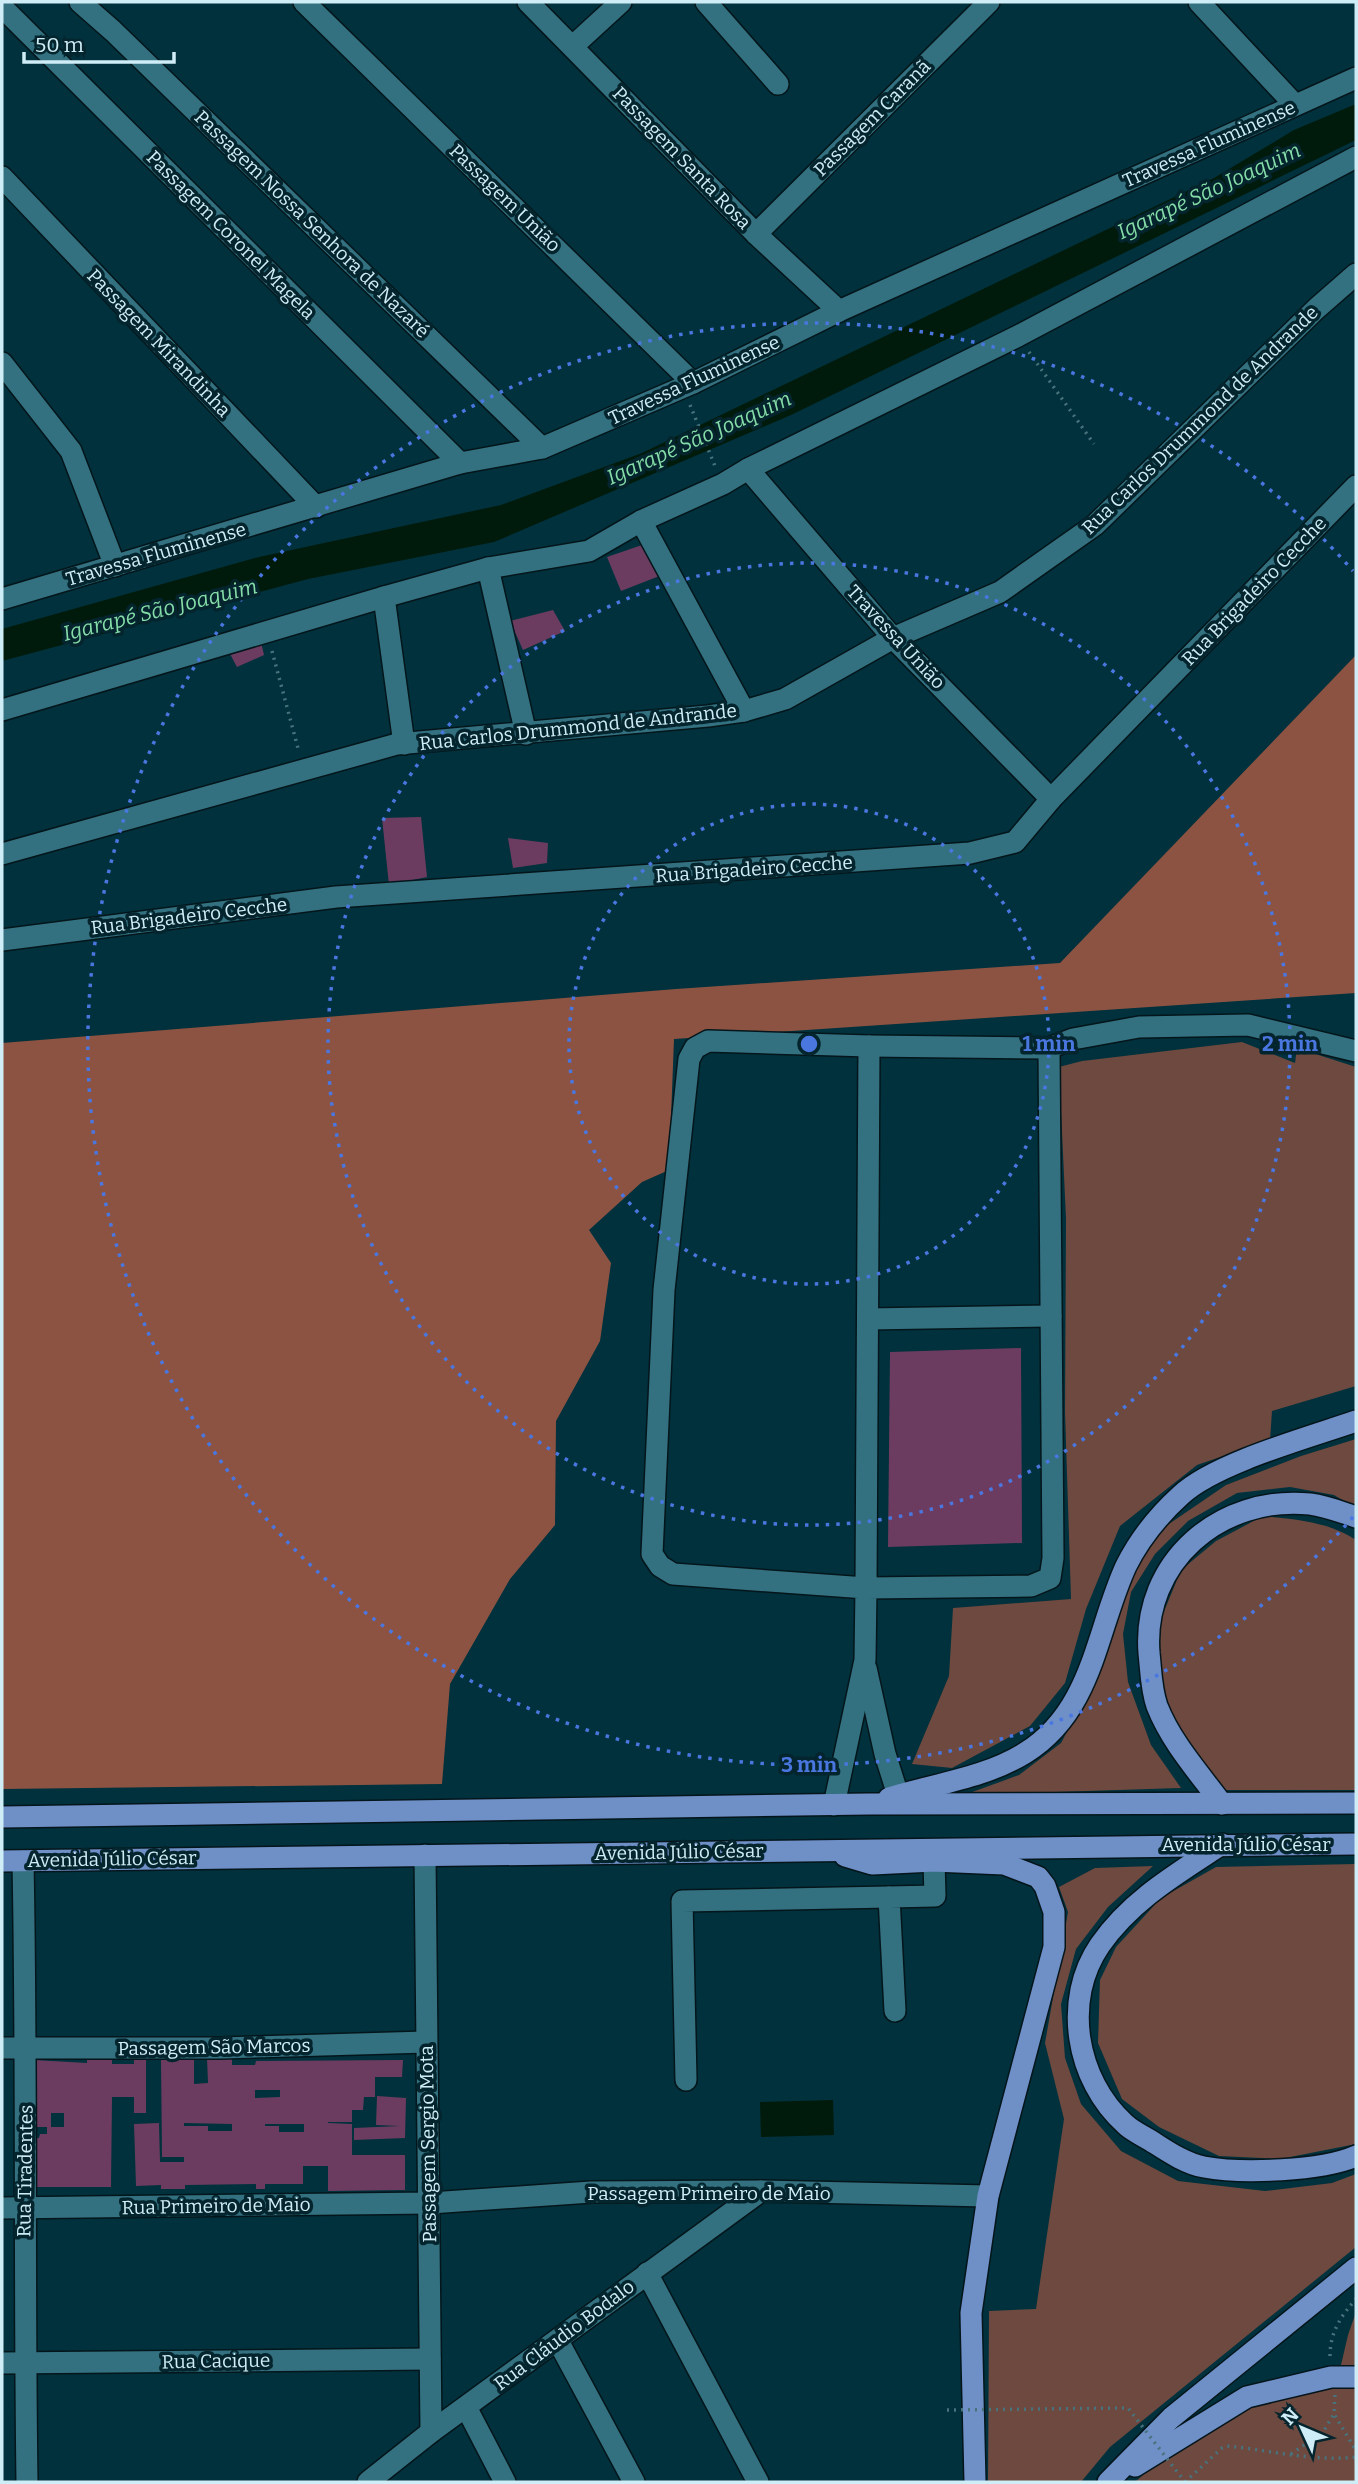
<svg xmlns="http://www.w3.org/2000/svg" width="1358" height="2484" viewBox="0 0 1358 2484" font-family="Bitter,serif">
  <style>
    .green { fill: #6d493f }
    .forest { fill: #8d5342 }
    .water { fill: #001b0b }
    .building { fill: #6c3c60; fill-rule: evenodd }
    .lines { fill: none; stroke-linecap: round; stroke-linejoin: round }
    .minor-casing { stroke: #04161b; stroke-width: 24 }
    .major-casing { stroke: #04161b; stroke-width: 24 }
    .path { stroke: #48737d; stroke-width: 3.5; stroke-dasharray: 2 5; stroke-linecap: butt }
    .minor { stroke: #347180; stroke-width: 21 }
    .major { stroke: #6f8fc7; stroke-width: 21 }
    .path-bridge { stroke: #48737d; stroke-width: 3.5; stroke-dasharray: 2 5; stroke-linecap: butt }
    .ring { fill: none; stroke: #4a76e0; stroke-width: 3.5; stroke-dasharray: 3.5 7 }
    .labels { text-anchor: middle; dominant-baseline: central; stroke-width: 7; stroke-linejoin: round; paint-order: stroke }
    .street-label { font-size: 19px; fill: #cfedf6; stroke: #04252d }
    .water-label { font-size: 21px; font-style: italic; fill: #85dca8; stroke: #04252d }
    .centre { fill: #4a76e0; stroke: #04252d; stroke-width: 3.5 }
    .ring-label { font-size: 21px; text-anchor: middle; font-weight: bold; fill: #4a76e0; stroke: #04252d; stroke-width: 7; stroke-linejoin: round; paint-order: stroke }
  </style>
  <rect width="100%" height="100%" fill="#00313c"/>
  <g class="green">
    <polygon points="1242,1042 1295,1063 1297,1048 1356,1067 1356,1386 1272,1411 1270,1440 1197,1465 1120,1526 1086,1609 1065,1683 1030,1726 952,1768 912,1764 949,1676 953,1608 1071,1599 1065,1412 1066,1219 1059,1067 1082,1061"/>
    <polygon points="1356,1439 1356,1508 1334,1495 1290,1487 1237,1493 1188,1521 1155,1554 1131,1592 1123,1634 1128,1682 1151,1745 1181,1788 964,1795 1019,1775 1061,1743 1098,1675 1118,1611 1140,1559 1166,1526 1226,1485 1301,1456"/>
    <path d="M1263,1516C1295,1519 1329,1522 1356,1540V1790H1223L1178,1729L1162,1689L1158,1626L1181,1570L1216,1541Z"/>
    <polygon points="1356,1864 1356,2144 1280,2159 1219,2156 1159,2127 1122,2099 1098,2043 1100,1980 1116,1947 1161,1898 1216,1867"/>
    <polygon points="1153,1866 1108,1907 1076,1949 1061,2004 1065,2058 1081,2104 1121,2151 1178,2181 1265,2191 1332,2183 1356,2174 1356,2247 1110,2447 1081,2482 988,2482 989,2311 1036,2309 1064,2119 1045,2043 1068,1912 1059,1887 1095,1868"/>
    <polygon points="1356,2312 1356,2365 1341,2365 1348,2335"/>
    <polygon points="1356,2383 1356,2482 1135,2482 1191,2433 1247,2398"/>
  </g>
  <polygon class="forest" points="1356,655 1356,993 674,1039 669,1170 642,1182 589,1230 611,1263 600,1341 556,1421 555,1525 510,1579 450,1684 442,1784 2,1789 2,1043 676,989 1060,963"/>
  <g class="water">
    <polygon points="1356,104 1356,140 791,415 494,542 308,579 2,661 2,629 259,557 501,505 642,453 1214,178 1294,130"/>
    <polygon points="833,2100 834,2135 761,2137 760,2102"/>
  </g>
  <g class="building">
    <polygon points="642,545 662,575 621,591 607,557"/>
    <polygon points="553,610 565,631 523,650 510,621"/>
    <polygon points="261,642 264,655 237,667 229,652"/>
    <polygon points="421,817 427,877 389,885 382,818"/>
    <polygon points="508,838 548,843 547,863 513,868"/>
    <polygon points="1021,1348 1022,1543 888,1547 890,1352"/>
    <path d="M232,2057V2065H255L256,2061L403,2060L402,2077H375V2097H364L363,2110H352V2122H328V2123L352,2124V2155H405V2190L328,2191V2166H303V2184H265V2189H256V2184L185,2185V2189H161V2185L136,2186L134,2124L159,2123L160,2162H184V2157H162L161,2060H194V2084L208,2083L207,2058ZM255,2090H280V2097L255,2098ZM184,2123L232,2124V2131H208V2126H184ZM265,2124H304V2132H279V2126H265Z"/>
    <path d="M34,2060L87,2063V2060H112V2064H134V2060H146V2113H134V2097H112L111,2187H33V2138H39L40,2134H47V2127H33ZM51,2113H64V2127H51Z"/>
    <polygon points="377,2096 406,2098 405,2138 354,2140 354,2128 400,2126 376,2125"/>
  </g>
  <g class="lines">
    <g class="minor-casing">
      <g id="minor">
        <polyline points="80,2 113,31 542,448"/>
        <polyline points="304,2 693,383"/>
        <polyline points="528,2 756,234 839,311"/>
        <polyline points="706,2 778,84"/>
        <polyline points="1199,2 1295,105"/>
        <polyline points="2,7 460,463"/>
        <polyline points="573,46 621,2"/>
        <polyline points="2,177 316,507"/>
        <polyline points="756,234 989,2"/>
        <polyline points="2,363 71,451 115,566"/>
        <polyline points="748,469 893,638 1051,799"/>
        <polyline points="641,521 744,711"/>
        <polyline points="488,568 526,734"/>
        <polyline points="384,597 404,744"/>
        <polyline points="2,599 460,463 542,448 693,383 839,311 1356,78"/>
        <polyline points="2,710 384,597 488,568 589,551 641,521 723,484 748,469 1018,336 1356,157"/>
        <polyline points="2,854 397,744 708,716 744,711 785,699 893,638 1000,592 1095,525 1316,309 1356,274"/>
        <polyline points="2,940 336,897 970,853 1015,842 1051,799 1356,486"/>
        <polyline points="869,1046 1049,1048"/>
        <polyline points="868,1319 1051,1316"/>
        <polyline points="866,1668 885,1754 898,1795"/>
        <polyline points="834,1805 865,1660 866,1588 869,1046 708,1041 695,1048 689,1059 664,1290 652,1554 660,1566 673,1574 866,1588 1031,1586 1050,1578 1053,1558 1049,1048 1073,1039 1139,1027 1248,1025 1356,1051"/>
        <polyline points="425,1855 431,2432"/>
        <path d="M23,1861C27,2068 24,2275 27,2482"/>
        <polyline points="895,2011 889,1897 935,1896 934,1861"/>
        <polyline points="2,2048 221,2048 426,2042"/>
        <polyline points="686,2080 682,1901 889,1897"/>
        <polyline points="2,2208 430,2203 591,2192 761,2191 988,2196"/>
        <polyline points="647,2273 758,2482"/>
        <polyline points="558,2341 634,2482"/>
        <polyline points="2,2363 430,2359"/>
        <polyline points="466,2407 505,2482"/>
        <polyline points="368,2482 431,2432 761,2191"/>
      </g>
    </g>
    <g class="major-casing">
      <g id="major">
        <path d="M889,1798C934,1784 985,1778 1025,1753C1093,1711 1096,1631 1126,1566C1139,1540 1160,1514 1181,1495C1215,1463 1310,1437 1356,1421"/>
        <path d="M1222,1804C1199,1773 1171,1742 1157,1706C1151,1689 1151,1671 1149,1653C1142,1562 1220,1495 1310,1504C1326,1506 1341,1512 1356,1517"/>
        <polyline points="2,1817 869,1804 1356,1803"/>
        <path d="M1222,1844C1178,1873 1131,1900 1100,1945C1062,2000 1076,2080 1125,2124C1133,2132 1146,2137 1156,2144C1170,2153 1187,2164 1204,2167C1242,2174 1322,2171 1356,2156"/>
        <polyline points="845,1856 872,1864 934,1861 1004,1864 1038,1877 1045,1886 1054,1912 1054,1947 988,2196 971,2313 975,2482"/>
        <polyline points="2,1861 1356,1844"/>
        <polyline points="1135,2466 1247,2397 1331,2377 1356,2377"/>
        <polyline points="1108,2482 1171,2418 1356,2268"/>
      </g>
    </g>
    <g class="path">
      <polyline points="1029,352 1094,444"/>
      <polyline points="690,405 715,466"/>
      <polyline points="272,651 299,752"/>
      <path d="M1330,2356C1330,2332 1341,2316 1356,2299"/>
      <polyline points="1335,2395 1334,2414 1354,2447 1356,2448"/>
      <polyline points="1291,2454 1323,2432 1334,2414"/>
      <path d="M1185,2482L1222,2448L1227,2446C1269,2450 1314,2462 1356,2457"/>
    </g>
    <use href="#minor" class="minor"/>
    <use href="#major" class="major"/>
    <polyline class="path-bridge" points="947,2410 1128,2408 1185,2482"/>
  </g>
  <g class="ring">
    <circle cx="809" cy="1044" r="240"/>
    <circle cx="809" cy="1044" r="481"/>
    <path d="M1353 1517A721 721 0 1 1 1353 571"/>
  </g>
  <g class="labels">
    <g class="street-label">
      <text transform="translate(872 118) rotate(-45)">Passagem Caranã</text>
      <text transform="translate(1209 144) rotate(-24)">Travessa Fluminense</text>
      <text transform="translate(682 158) rotate(46)">Passagem Santa Rosa</text>
      <text transform="translate(505 198) rotate(44)">Passagem União</text>
      <text transform="translate(312 224) rotate(44)">Passagem Nossa Senhora de Nazaré</text>
      <text transform="translate(231 235) rotate(45)">Passagem Coronel Magela</text>
      <text transform="translate(159 343) rotate(46)">Passagem Mirandinha</text>
      <text transform="translate(694 380) rotate(-25)">Travessa Fluminense</text>
      <text transform="translate(1200 420) rotate(-44)">Rua Carlos Drummond de Andrande</text>
      <text transform="translate(156 554) rotate(-16)">Travessa Fluminense</text>
      <text transform="translate(1254 591) rotate(-46)">Rua Brigadeiro Cecche</text>
      <text transform="translate(896 637) rotate(47)">Travessa União</text>
      <text transform="translate(578 727) rotate(-6)">Rua Carlos Drummond de Andrande</text>
      <text transform="translate(754 869) rotate(-4)">Rua Brigadeiro Cecche</text>
      <text transform="translate(189 916) rotate(-7)">Rua Brigadeiro Cecche</text>
      <text x="1246" y="1844">Avenida Júlio César</text>
      <text transform="translate(679 1852) rotate(-1)">Avenida Júlio César</text>
      <text transform="translate(112 1859) rotate(-1)">Avenida Júlio César</text>
      <text transform="translate(214 2047) rotate(-1)">Passagem São Marcos</text>
      <text transform="translate(428 2144) rotate(-91)">Passagem Sergio Mota</text>
      <text transform="translate(25 2171) rotate(-89)">Rua Tiradentes</text>
      <text x="709" y="2193">Passagem Primeiro de Maio</text>
      <text transform="translate(216 2206) rotate(-1)">Rua Primeiro de Maio</text>
      <text transform="translate(564 2335) rotate(-37)">Rua Cláudio Bodalo</text>
      <text transform="translate(216 2361) rotate(-1)">Rua Cacique</text>
    </g>
    <g class="water-label">
      <text transform="translate(1209 191) rotate(-25)">Igarapé São Joaquim</text>
      <text transform="translate(699 438) rotate(-24)">Igarapé São Joaquim</text>
      <text transform="translate(160 610) rotate(-14)">Igarapé São Joaquim</text>
    </g>
  </g>
  <circle cx="809" cy="1044" r="10" class="centre"/>
  <g class="ring-label">
    <text x="1049" y="1051">1 min</text>
    <text x="1290" y="1051">2 min</text>
    <text x="809" y="1772">3 min</text>
  </g>
  <rect width="1358" height="2484" fill="none" stroke="#cfedf6" stroke-width="7"/>
  <g transform="translate(1302 2428) rotate(314)" stroke="#04252d" stroke-width="5" paint-order="stroke">
  <path d="M0-5L12 26L0 18L-12 26Z" fill="#cfedf6"/>
  <text y="-10" font-size="19" font-weight="bold" text-anchor="middle" fill="#cfedf6">N</text>
  </g>
  <path d="M24 52v10h150v-10" fill="none" stroke="#cfedf6" stroke-width="3.5"/>
  <text x="35" y="52" font-size="21" fill="#cfedf6" stroke="#04252d" stroke-width="5" paint-order="stroke">50 m</text>
</svg>
